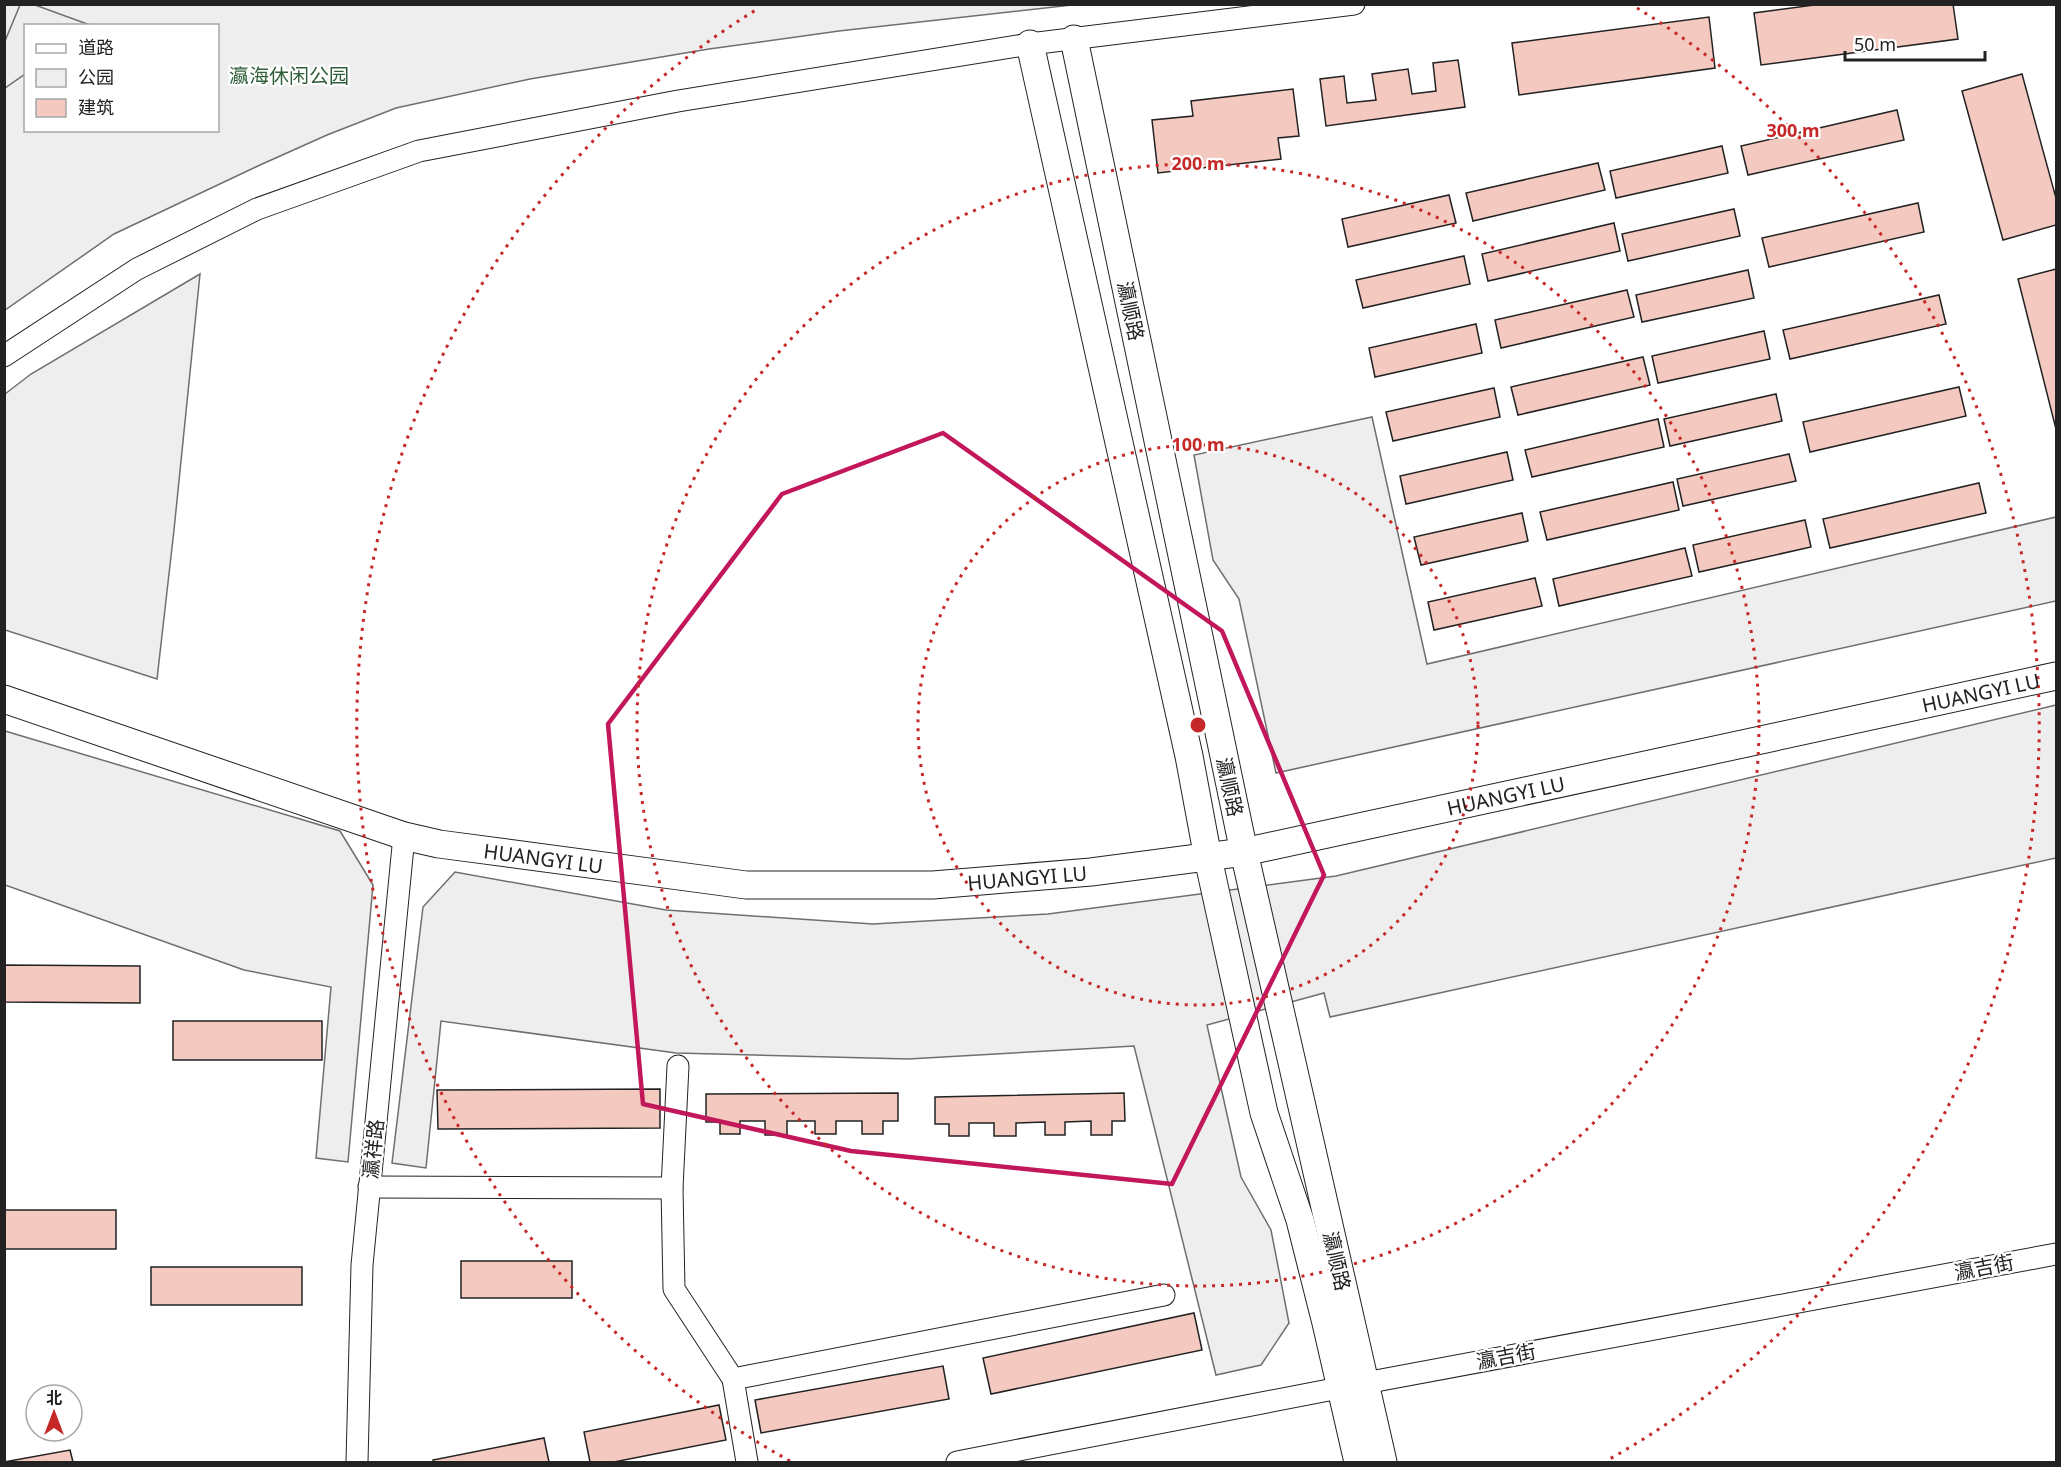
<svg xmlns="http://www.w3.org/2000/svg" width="2061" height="1467" viewBox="0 0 2061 1467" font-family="'Noto Sans','Noto Sans SC',sans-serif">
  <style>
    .green { fill: #eee; stroke: #6f6f6f; stroke-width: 1.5; fill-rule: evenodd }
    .parking { fill: #ededed; stroke: #6f6f6f; stroke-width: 1.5 }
    .building { fill: #f3c9c0; stroke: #222; stroke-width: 1.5 }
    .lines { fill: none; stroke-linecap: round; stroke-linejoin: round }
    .minor-casing { stroke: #222; stroke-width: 23 }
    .major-casing { stroke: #222; stroke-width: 29 }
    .minor { stroke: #fff; stroke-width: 21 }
    .major { stroke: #fff; stroke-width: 27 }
    .marked { fill: none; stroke: #c2185b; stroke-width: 4.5; stroke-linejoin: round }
    .ring { fill: none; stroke: #c62828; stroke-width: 3; stroke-dasharray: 3 6 }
    .labels { text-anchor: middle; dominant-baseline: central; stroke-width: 4.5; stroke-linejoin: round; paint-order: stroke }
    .park-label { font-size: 20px; fill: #2f5e38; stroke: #fff }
    .street-label { font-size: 20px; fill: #222; stroke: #fff }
    .centre { fill: #c62828; stroke: #fff; stroke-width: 3 }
    .ring-label { font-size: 18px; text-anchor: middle; font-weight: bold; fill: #c62828; stroke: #fff; stroke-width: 4.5; stroke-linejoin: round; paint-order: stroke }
  </style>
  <rect width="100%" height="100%" fill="#fff"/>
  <g class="green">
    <path d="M5,5H1072L839,31L709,49L530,79L396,108L327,135L260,165L114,234L5,310ZM26,26H218V130H26Z"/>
    <polygon points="200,274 174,530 157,679 5,630 5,394 31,374"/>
    <polygon points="1372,417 1427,664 2056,517 2056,601 1276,773 1239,599 1213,560 1194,455"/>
    <polygon points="2056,705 2056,858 1330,1017 1324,993 1207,1025 1241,1177 1271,1230 1289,1323 1261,1365 1216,1375 1134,1046 908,1059 676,1053 441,1021 426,1168 392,1163 423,907 455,872 666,910 873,924 1048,914 1336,876"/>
    <polygon points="5,731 340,831 373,885 348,1162 316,1158 331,987 244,970 5,885"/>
  </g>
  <polygon class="parking" points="20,5 35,5 90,25 26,26 25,74 5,88 5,41"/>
  <g class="building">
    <polygon points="1822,4 1953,4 1958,39 1761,65 1754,13"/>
    <polygon points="1709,17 1715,68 1519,95 1512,43"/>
    <polygon points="1458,60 1465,107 1326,126 1320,79 1344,76 1347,103 1376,100 1372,74 1408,69 1412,94 1436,91 1433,63"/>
    <polygon points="2022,74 2056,198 2056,225 2003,240 1962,91"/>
    <polygon points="1293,89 1299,136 1278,138 1281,159 1158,173 1152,120 1193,116 1191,101"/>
    <polygon points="1897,110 1904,140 1748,175 1741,146"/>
    <polygon points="1722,146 1728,173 1616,198 1610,171"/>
    <polygon points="1598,163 1605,190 1473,221 1466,193"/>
    <polygon points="1449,195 1456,223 1348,247 1342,219"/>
    <polygon points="1918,203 1924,232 1769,267 1762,238"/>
    <polygon points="1734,209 1740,236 1628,261 1622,234"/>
    <polygon points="1614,223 1620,251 1488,281 1482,254"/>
    <polygon points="1464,256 1470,284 1363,308 1356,280"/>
    <polygon points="2056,269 2056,429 2018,279"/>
    <polygon points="1748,270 1754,298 1642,322 1636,295"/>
    <polygon points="1627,290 1634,317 1501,348 1495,320"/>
    <polygon points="1939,295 1946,324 1790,359 1783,330"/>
    <polygon points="1476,324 1482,353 1375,377 1369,348"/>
    <polygon points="1764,331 1770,359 1658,383 1652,356"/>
    <polygon points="1643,357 1650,385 1518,415 1511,387"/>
    <polygon points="1959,387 1966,416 1810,452 1803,422"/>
    <polygon points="1494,388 1500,417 1393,441 1386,412"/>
    <polygon points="1776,394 1782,421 1670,446 1664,419"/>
    <polygon points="1658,419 1664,447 1532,477 1525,450"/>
    <polygon points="1507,452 1513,480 1406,504 1400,476"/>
    <polygon points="1789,454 1796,481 1683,506 1677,479"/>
    <polygon points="1673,482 1679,510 1547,540 1540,512"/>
    <polygon points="1979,483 1986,513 1830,548 1823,519"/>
    <polygon points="1522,513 1528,541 1421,565 1414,537"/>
    <polygon points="1805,520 1811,547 1699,572 1693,545"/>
    <polygon points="1685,548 1692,576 1559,606 1553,579"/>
    <polygon points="1535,578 1542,606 1434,630 1428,602"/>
    <polygon points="4,965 140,966 140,1003 4,1002"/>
    <rect x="173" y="1021" width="149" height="39"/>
    <polygon points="660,1089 660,1128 438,1129 437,1090"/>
    <polygon points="898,1093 898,1121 883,1121 883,1134 862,1134 862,1121 836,1121 836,1134 815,1134 815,1121 787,1121 787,1135 765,1135 765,1121 740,1121 740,1134 720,1134 720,1122 706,1122 706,1094"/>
    <polygon points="1124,1093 1125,1121 1112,1121 1112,1135 1091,1135 1091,1121 1065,1122 1065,1135 1045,1135 1045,1122 1016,1123 1016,1136 994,1136 994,1123 969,1123 969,1136 949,1136 949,1124 935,1124 935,1097"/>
    <rect x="4" y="1210" width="112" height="39"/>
    <rect x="461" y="1261" width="111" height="37"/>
    <rect x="151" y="1267" width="151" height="38"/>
    <polygon points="1194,1313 1202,1350 991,1394 983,1358"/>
    <polygon points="943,1366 949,1399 761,1433 755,1400"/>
    <polygon points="719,1405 726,1440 614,1462 590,1462 584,1432"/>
    <polygon points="544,1438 549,1462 434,1462 433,1460"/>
    <polygon points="70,1450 73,1462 4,1462"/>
  </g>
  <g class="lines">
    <g class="minor-casing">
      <g id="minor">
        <polyline points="4,356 137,269 257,209 419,151 678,101 1030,44 1354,4"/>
        <polyline points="678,1066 672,1188 674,1289 733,1379 747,1462"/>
        <polyline points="369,1187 672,1188"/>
        <polyline points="733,1379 1164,1295"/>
        <polyline points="357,1462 362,1265 404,836"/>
        <polyline points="957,1462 1365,1383 2056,1254"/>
      </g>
    </g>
    <g class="major-casing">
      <g id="major">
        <polyline points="1074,39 1244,852 1383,1462"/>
        <polyline points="1030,44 1189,756 1208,858 1264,1113 1300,1220 1326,1323 1358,1462"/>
        <path id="s1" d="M4,699L404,836L439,844L746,885H933L1091,872L1244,852L2056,676"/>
      </g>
    </g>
    <use href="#minor" class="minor"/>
    <use href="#major" class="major"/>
  </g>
  <path class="marked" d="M943,433L1222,631L1324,875L1172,1184L851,1151L643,1104L608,724L782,494Z"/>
  <g class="ring">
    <circle cx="1198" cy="725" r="280"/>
    <circle cx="1198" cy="725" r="561"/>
    <path d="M790 1461A841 841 0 0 1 759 8M1637 8A841 841 0 0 1 1606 1461"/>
  </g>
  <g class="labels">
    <g class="park-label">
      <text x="289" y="75">瀛海休闲公园</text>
    </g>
    <g class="street-label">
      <text transform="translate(1131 311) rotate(78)">瀛顺路</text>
      <text stroke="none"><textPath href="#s1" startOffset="2022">HUANGYI LU</textPath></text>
      <text transform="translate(1230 787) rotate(78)">瀛顺路</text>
      <text stroke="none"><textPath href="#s1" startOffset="1536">HUANGYI LU</textPath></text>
      <text stroke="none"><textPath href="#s1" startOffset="564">HUANGYI LU</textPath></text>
      <text stroke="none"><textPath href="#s1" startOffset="1050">HUANGYI LU</textPath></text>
      <text transform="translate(373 1149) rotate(-84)">瀛祥路</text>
      <text transform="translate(1337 1261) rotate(77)">瀛顺路</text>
      <text transform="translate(1984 1267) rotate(-11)">瀛吉街</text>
      <text transform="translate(1506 1356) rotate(-11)">瀛吉街</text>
    </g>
  </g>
  <circle cx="1198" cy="725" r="9" class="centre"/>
  <g class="ring-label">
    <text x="1793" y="137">300 m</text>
    <text x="1198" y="170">200 m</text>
    <text x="1198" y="451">100 m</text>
  </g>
  <rect width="2061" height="1467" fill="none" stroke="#222222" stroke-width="12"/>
  <rect x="24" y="24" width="195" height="108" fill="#ffffff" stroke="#a7a7a7" stroke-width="1.5"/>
  <rect x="36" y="44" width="30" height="9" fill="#ffffff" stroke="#a7a7a7" stroke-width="1.5"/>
  <text x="78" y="54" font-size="18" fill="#222222">道路</text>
  <rect x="36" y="69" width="30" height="18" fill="#eeeeee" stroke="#a7a7a7" stroke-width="1.5"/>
  <text x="78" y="84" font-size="18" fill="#222222">公园</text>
  <rect x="36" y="99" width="30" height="18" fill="#f3c9c0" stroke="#a7a7a7" stroke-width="1.5"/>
  <text x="78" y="114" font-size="18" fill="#222222">建筑</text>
  <g transform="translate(54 1413)"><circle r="28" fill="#ffffff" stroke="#a7a7a7" stroke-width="1.5"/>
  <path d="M0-4.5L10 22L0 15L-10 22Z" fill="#c62828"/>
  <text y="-9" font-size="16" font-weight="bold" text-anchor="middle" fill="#222222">北</text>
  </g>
  <path d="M1845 51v9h140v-9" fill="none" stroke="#222222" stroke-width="3"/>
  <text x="1854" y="51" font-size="18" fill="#222222" stroke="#ffffff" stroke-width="4.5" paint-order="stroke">50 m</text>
</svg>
